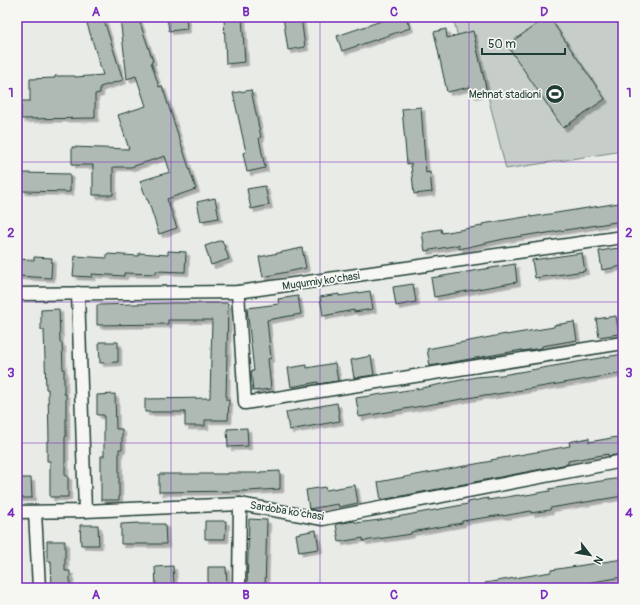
<svg xmlns="http://www.w3.org/2000/svg" width="640" height="605" viewBox="0 0 640 605" font-family="Pangolin,sans-serif">
  <style>
    .green { fill: #c7cec9; stroke: #73867e }
    .building { fill: #b0bab5; stroke: #1f3d34; filter: url(#shadow) }
    .lines { fill: none; stroke-linecap: round; stroke-linejoin: round }
    .minor-casing { stroke: #1f3d34; stroke-width: 15 }
    .minor { stroke: #f6f6f2; stroke-width: 12 }
    .grid { fill: none; stroke: #7b2cbf; stroke-width: 1; stroke-opacity: 0.55 }
    .labels { text-anchor: middle; dominant-baseline: central; stroke-width: 3.5; stroke-linejoin: round; paint-order: stroke }
    .poi-label { font-size: 11px; fill: #1f3d34; stroke: #f6f6f2; text-anchor: end }
    .street-label { font-size: 11px; fill: #1f3d34; stroke: #f6f6f2 }
    .neatline { fill: none; stroke: #7b2cbf; stroke-width: 1.5 }
    .grid-label { font-size: 13px; text-anchor: middle; font-weight: bold; fill: #7b2cbf }
  </style>
  <defs>
    <filter id="shadow"><feDropShadow dx="3.5" dy="3.5" stdDeviation="0" flood-color="#0004"/></filter>
  </defs>
  <rect width="100%" height="100%" fill="#e9ebe7"/>
  <filter id="ink" filterUnits="userSpaceOnUse"><feTurbulence type="fractalNoise" baseFrequency=".025" numOctaves="2"/><feDisplacementMap in="SourceGraphic" scale="8" xChannelSelector="R" yChannelSelector="G"/><feConvolveMatrix kernelMatrix="1 2 1 2 8 2 1 2 1" color-interpolation-filters="sRGB"/></filter>
  <g filter="url(#ink)">
    <polygon class="green" points="453,17 623,17 623,151 506,169 487,92 472,95"/>
    <g class="building">
      <polygon points="85,17 103,17 123,80 100,87 100,93 95,94 95,118 21,119 21,101 30,101 30,79 55,78 55,76 75,76 75,77 103,75"/>
      <polygon points="120,17 138,17 153,61 151,62 159,87 162,86 196,189 167,199 177,228 159,234 148,200 147,200 140,181 170,172 165,156 131,167 113,167 113,195 93,195 93,165 72,165 72,147 129,149 118,115 146,106 136,76 127,79"/>
      <polygon points="167,17 186,17 187,29 169,31"/>
      <polygon points="224,17 242,17 245,62 226,64"/>
      <polygon points="283,17 301,17 305,47 288,50"/>
      <polygon points="393,17 406,17 410,28 342,51 337,36"/>
      <polygon points="547,17 549,17 605,99 563,128 507,45"/>
      <polygon points="446,29 447,38 473,31 487,92 472,95 470,87 447,92 434,32"/>
      <polygon points="251,90 261,137 259,138 265,168 247,172 243,153 246,152 233,93"/>
      <polygon points="421,107 426,173 430,172 432,192 414,194 411,163 407,164 402,109"/>
      <polygon points="22,173 70,174 70,192 22,191"/>
      <polygon points="265,186 269,205 251,209 247,189"/>
      <polygon points="215,198 219,218 201,221 197,202"/>
      <polygon points="619,203 622,221 541,234 541,233 504,239 459,249 459,245 425,251 422,232 441,229 442,233 482,226 482,224 531,216 531,217"/>
      <polygon points="222,240 229,259 211,265 205,246"/>
      <polygon points="302,248 306,268 263,277 259,257"/>
      <polygon points="619,248 622,266 602,270 599,251"/>
      <polygon points="168,251 186,252 185,272 156,271 156,274 124,273 124,276 92,274 92,277 73,276 75,256 107,258 107,254 139,256 139,253 168,255"/>
      <polygon points="582,253 585,271 535,278 532,260"/>
      <polygon points="34,257 52,258 51,278 17,276 17,259 34,260"/>
      <polygon points="515,264 517,282 434,297 431,278"/>
      <polygon points="413,284 416,302 396,306 393,287"/>
      <polygon points="370,291 373,309 354,312 354,310 323,316 320,297 339,294 339,296"/>
      <polygon points="298,296 301,314 267,320 271,358 268,359 271,389 253,391 251,371 254,371 247,308 279,304 278,299"/>
      <polygon points="173,303 228,303 226,400 229,400 228,420 205,420 205,426 185,426 185,412 145,412 145,399 210,398 212,320 168,320 168,324 97,325 97,305"/>
      <polygon points="59,309 60,343 62,343 63,369 64,369 64,394 66,394 66,437 65,437 65,476 68,476 68,497 50,497 50,461 47,461 47,441 49,441 48,389 46,389 44,330 41,330 41,310"/>
      <polygon points="616,316 619,334 599,337 596,319"/>
      <polygon points="574,322 577,340 542,346 542,348 522,351 522,350 430,366 427,349 506,334 506,335 554,327 554,325"/>
      <polygon points="99,342 118,342 118,362 100,363"/>
      <polygon points="623,354 623,373 516,391 486,396 485,395 359,417 356,398 422,388 476,377 502,375"/>
      <polygon points="371,356 374,375 354,378 351,360"/>
      <polygon points="335,363 338,381 318,384 318,382 291,387 288,368 307,365 307,368"/>
      <polygon points="115,394 116,429 122,429 122,449 119,449 119,500 101,500 101,456 104,456 104,415 97,415 97,395"/>
      <polygon points="337,403 340,421 289,430 286,412"/>
      <polygon points="247,428 248,446 228,447 227,429"/>
      <polygon points="623,436 623,454 608,456 608,454 568,461 568,464 381,500 378,482 492,461 491,460 570,446 569,442 589,438 589,442"/>
      <polygon points="280,471 280,489 247,491 159,492 159,474 228,474 228,473 260,473 260,472"/>
      <polygon points="17,478 31,478 32,498 17,498"/>
      <polygon points="621,478 623,496 550,508 550,510 531,513 531,511 503,516 503,515 462,521 462,523 411,532 411,534 392,537 363,541 363,538 339,542 336,524 355,521 356,523 380,520 468,504 468,502 488,498 488,500 519,495 520,496 550,491 549,489"/>
      <polygon points="355,485 358,503 339,507 338,504 309,509 306,490 325,487 326,490"/>
      <polygon points="249,519 267,520 265,588 247,588"/>
      <polygon points="205,521 226,521 225,539 205,539"/>
      <polygon points="139,523 139,524 165,524 166,544 121,544 121,524"/>
      <polygon points="80,525 98,525 99,545 81,545"/>
      <polygon points="316,530 319,549 299,552 296,534"/>
      <polygon points="47,541 65,541 65,571 70,571 70,588 52,588 51,561 47,561"/>
      <polygon points="623,559 623,577 556,588 486,588 485,583 551,572 551,570"/>
      <polygon points="173,566 174,586 156,587 155,567"/>
      <polygon points="208,567 226,567 227,587 208,587"/>
    </g>
    <g class="lines">
      <g class="minor-casing">
        <g id="minor">
          <polyline points="238,292 245,403 623,343"/>
          <polyline points="78,293 85,511"/>
          <polyline points="17,294 238,292 623,237"/>
          <polyline points="17,512 85,511 240,504 323,519 623,461"/>
          <polyline points="35,512 39,588"/>
          <polyline points="239,588 240,504"/>
        </g>
      </g>
      <use href="#minor" class="minor"/>
    </g>
  </g>
  <path class="grid" d="M171,17V588M320,17V588M469,17V588M17,162H623M17,302H623M17,443H623"/>
  <defs>
    <g id="stadium-disc" transform="scale(1)"><circle r="9.5" fill="#1f3d34" stroke="#f6f6f2"/><path d="M0-5a6.5 5 0 1 0 0 10a6.5 5 0 1 0 0-10ZM-3.5-1.8h7v3.6h-7Z" fill="#fff"/></g>
  </defs>
  <g fill-rule="evenodd">
    <use href="#stadium-disc" x="555" y="94"/>
  </g>
  <g class="labels">
    <g class="poi-label">
      <text x="541" y="94">Mehnat stadioni</text>
    </g>
    <g class="street-label">
      <text transform="translate(321 281) rotate(-8)">Muqumiy ko'chasi</text>
      <text transform="translate(287 511) rotate(9)">Sardoba ko'chasi</text>
    </g>
  </g>
  <rect width="640" height="605" fill="none" stroke="#f6f6f2" stroke-width="44"/>
  <g transform="translate(590 555) rotate(121)" stroke="#f6f6f2" stroke-width="3" paint-order="stroke">
  <path d="M0-3L7 15L0 10L-7 15Z" fill="#1f3d34"/>
  <text y="-6" font-size="11" font-weight="bold" text-anchor="middle" fill="#1f3d34">N</text>
  </g>
  <path d="M482 48v6h83v-6" fill="none" stroke="#1f3d34" stroke-width="2"/>
  <text x="488" y="48" font-size="12" fill="#1f3d34" stroke="#f6f6f2" stroke-width="3" paint-order="stroke">50 m</text>
  <rect x="22" y="22" width="596" height="561" class="neatline"/>
  <g class="grid-label">
    <text x="96" y="16">A</text>
    <text x="246" y="16">B</text>
    <text x="394" y="16">C</text>
    <text x="544" y="16">D</text>
    <text x="11" y="97">1</text>
    <text x="629" y="97">1</text>
    <text x="11" y="237">2</text>
    <text x="629" y="237">2</text>
    <text x="11" y="377">3</text>
    <text x="629" y="377">3</text>
    <text x="11" y="517">4</text>
    <text x="629" y="517">4</text>
    <text x="96" y="599">A</text>
    <text x="246" y="599">B</text>
    <text x="394" y="599">C</text>
    <text x="544" y="599">D</text>
  </g>
</svg>
